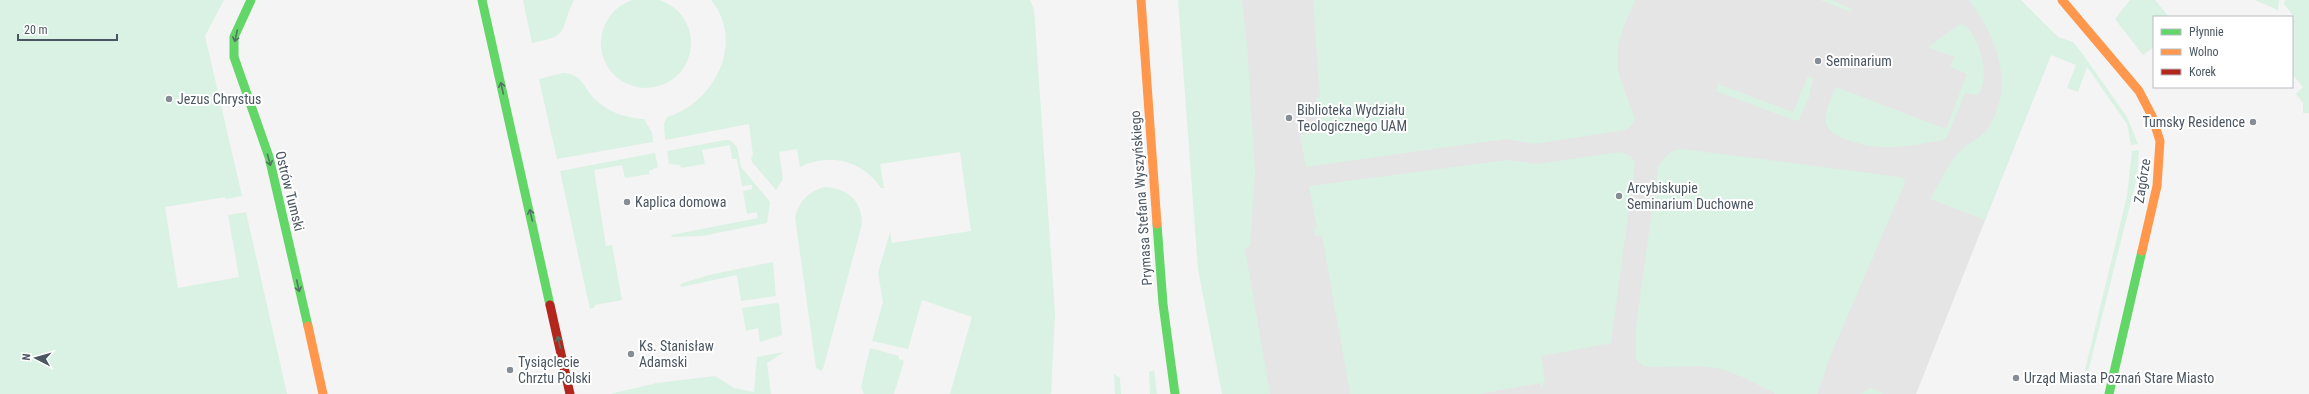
<svg xmlns="http://www.w3.org/2000/svg" width="2309" height="394" viewBox="0 0 2309 394" font-family="'Roboto Condensed',sans-serif">
  <style>
    .education { fill: #e6e5e6 }
    .green { fill: #d9f2e3 }
    .lines { fill: none; stroke-linecap: round; stroke-linejoin: round }
    .fast { stroke: #63d668; stroke-width: 9 }
    .slow { stroke: #ff974d; stroke-width: 9 }
    .jam { stroke: #b3261e; stroke-width: 9 }
    .oneway { stroke: #507663 }
    .poi-dot { fill: #868d94; stroke: #fff; stroke-width: 1.5 }
    .labels { text-anchor: middle; dominant-baseline: central; stroke-width: 4; stroke-linejoin: round; paint-order: stroke }
    .poi-label { font-size: 14px; fill: #4a5661; stroke: #fff; text-anchor: start }
    .street-label { font-size: 14px; fill: #4a5661; stroke: #fff }
  </style>
  <rect width="100%" height="100%" fill="#f4f4f4"/>
  <polygon class="education" points="1231,0 2016,0 2058,37 1916,394 1248,394"/>
  <g class="green">
    <circle cx="646" cy="43" r="45"/>
    <polygon points="0,0 224,0 205,36 242,196 226,199 225,197 165,207 178,288 239,277 228,215 246,212 287,394 0,394"/>
    <path d="M523,0H574C558,32 572,35 532,43Z"/>
    <path d="M711,0H1030L1034,9L1055,313L1051,394H950L972,317L922,300L908,349L872,341L883,302L878,273L890,232L892,243L971,231L960,152L880,164L884,188H881C863,161 830,152 800,167L797,149L779,152L783,179L776,190L752,162L751,157L753,156L749,124L665,140L664,124L667,117C714,103 746,42 711,0Z"/>
    <polygon points="1178,0 1242,0 1247,44 1255,171 1250,246 1245,248 1270,394 1222,394 1198,269"/>
    <path d="M1313,0H1635C1626,21 1614,45 1618,69C1621,86 1630,102 1635,119L1631,126L1625,130L1534,144L1505,139L1306,167L1300,135L1322,131L1316,98L1320,97Z"/>
    <polygon points="1820,0 1831,0 1852,9 1851,12"/>
    <path d="M1969,0H2021L2058,37L2073,42L2082,53L2127,117L2138,144L2131,145L2127,124L2087,67L2078,92L2067,88L2076,65L2051,55L1985,220L1930,199C1940,183 1949,161 1963,148C1971,141 1983,137 1989,127C2015,84 1997,36 1969,0Z"/>
    <polygon points="2130,0 2155,0 2169,17 2154,17 2154,47 2143,55 2115,19"/>
    <polygon points="2256,0 2279,0 2278,10 2257,1"/>
    <polygon points="2285,0 2309,0 2309,113 2303,113 2303,103 2296,94 2303,87 2292,74 2292,20 2295,18 2284,4"/>
    <path d="M1962,24C1980,33 1992,82 1977,95L1965,93L1947,137L1943,140C1927,143 1910,146 1894,147C1878,149 1828,141 1826,122C1824,111 1832,97 1836,87L1946,129L1967,74L1950,67L1954,57L1928,47L1957,26Z"/>
    <path d="M563,73C584,74 583,89 597,101C610,113 627,118 644,119L652,133L653,142L557,159L539,79Z"/>
    <polygon points="1808,76 1813,78 1809,97 1799,120 1796,121 1716,91 1718,84 1793,112"/>
    <polygon points="725,140 730,140 737,147 741,167 770,202 767,223 702,236 672,237 671,235 758,218 757,212 747,214 743,191 752,189 752,185 742,186 737,159 732,159 730,145 702,150 705,164 681,168 680,165 669,164 667,151"/>
    <path d="M1681,149L1901,177L1905,180L1904,185L1830,357L1817,394H1776L1745,378L1722,369L1698,366L1653,367L1643,366L1636,359V327L1658,167C1665,156 1669,151 1681,149Z"/>
    <polygon points="2139,150 2138,168 2135,185 2087,376 2083,378 2127,196 2132,151"/>
    <polygon points="1620,152 1631,156 1635,163 1611,343 1541,356 1545,381 1541,388 1540,383 1479,394 1350,394 1322,235 1315,236 1314,229 1317,228 1309,186 1508,160 1536,164"/>
    <polygon points="655,153 658,167 649,171 649,174 625,178 622,165 594,170 606,246 612,245 622,300 595,305 595,307 590,309 560,171"/>
    <path d="M824,187C847,188 862,200 862,224L823,369L821,371L816,368L795,217C800,200 807,193 824,187Z"/>
    <polygon points="773,262 776,296 741,301 737,275 681,287 680,284 709,275"/>
    <polygon points="776,303 779,304 782,335 760,342 758,328 746,331 742,308"/>
    <polygon points="870,348 899,356 899,359 904,361 894,394 864,394 861,387"/>
    <polygon points="784,352 767,363 771,394 610,394 657,383 715,376 734,388 754,392 757,357"/>
    <polygon points="1154,370 1157,394 1150,394 1149,372"/>
    <polygon points="1114,374 1120,378 1121,394 1115,394"/>
    <polygon points="1870,388 1884,394 1861,394"/>
  </g>
  <g class="lines">
    <g class="fast">
      <polyline points="251,0 234,37 234,57 269,157 308,326"/>
      <polyline points="482,0 550,305"/>
      <polyline points="1157,224 1163,304 1175,394"/>
      <polyline points="2109,394 2142,251"/>
    </g>
    <g class="slow">
      <polyline points="1141,0 1157,224"/>
      <polyline points="2062,0 2139,91 2152,116 2160,141 2157,186 2142,251"/>
      <polyline points="308,326 323,394"/>
    </g>
    <polyline class="jam" points="550,305 570,394"/>
  </g>
  <defs><path id="oneway-shaft" d="M-6 0H5M1.5-3L5.5 0L1.5 3" fill="none" stroke-width="1.6" stroke-linecap="round" stroke-linejoin="round"/></defs>
  <g class="oneway">
    <use href="#oneway-shaft" transform="translate(236 36) rotate(103)"/>
    <use href="#oneway-shaft" transform="translate(502 88) rotate(-103)"/>
    <use href="#oneway-shaft" transform="translate(269 160) rotate(75)"/>
    <use href="#oneway-shaft" transform="translate(531 215) rotate(-103)"/>
    <use href="#oneway-shaft" transform="translate(298 286) rotate(77)"/>
    <use href="#oneway-shaft" transform="translate(559 342) rotate(-103)"/>
  </g>
  <g class="poi-dot">
    <circle cx="1818" cy="61" r="4"/>
    <circle cx="169" cy="99" r="4"/>
    <circle cx="1289" cy="118" r="4"/>
    <circle cx="2253" cy="122" r="4"/>
    <circle cx="1619" cy="196" r="4"/>
    <circle cx="627" cy="202" r="4"/>
    <circle cx="631" cy="354" r="4"/>
    <circle cx="510" cy="370" r="4"/>
    <circle cx="2016" cy="378" r="4"/>
  </g>
  <g class="labels">
    <g class="poi-label">
      <text x="1826" y="61">Seminarium</text>
      <text x="177" y="99">Jezus Chrystus</text>
      <text x="1297" y="110">Biblioteka Wydziału<tspan x="1297" dy="16">Teologicznego UAM</tspan></text>
      <text x="2245" y="122" text-anchor="end">Tumsky Residence</text>
      <text x="1627" y="188">Arcybiskupie<tspan x="1627" dy="16">Seminarium Duchowne</tspan></text>
      <text x="635" y="202">Kaplica domowa</text>
      <text x="639" y="346">Ks. Stanisław<tspan x="639" dy="16">Adamski</tspan></text>
      <text x="518" y="362">Tysiąclecie<tspan x="518" dy="16">Chrztu Polski</tspan></text>
      <text x="2024" y="378">Urząd Miasta Poznań Stare Miasto</text>
    </g>
    <g class="street-label">
      <text transform="translate(2142 181) rotate(-81)">Zagórze</text>
      <text transform="translate(290 191) rotate(76)">Ostrów Tumski</text>
      <text transform="translate(1141 198) rotate(-94)">Prymasa Stefana Wyszyńskiego</text>
    </g>
  </g>
  <rect x="2153" y="16" width="140" height="72" fill="#ffffff" stroke="#b7bbc0"/>
  <rect x="2161" y="29" width="20" height="6" fill="#63d668" stroke="#b7bbc0"/>
  <text x="2189" y="36" font-size="12" fill="#4a5661">Płynnie</text>
  <rect x="2161" y="49" width="20" height="6" fill="#ff974d" stroke="#b7bbc0"/>
  <text x="2189" y="56" font-size="12" fill="#4a5661">Wolno</text>
  <rect x="2161" y="69" width="20" height="6" fill="#b3261e" stroke="#b7bbc0"/>
  <text x="2189" y="76" font-size="12" fill="#4a5661">Korek</text>
  <g transform="translate(36 358) rotate(276)" stroke="#ffffff" stroke-width="3" paint-order="stroke">
  <path d="M0-3L7 15L0 10L-7 15Z" fill="#4a5661"/>
  <text y="-6" font-size="11" font-weight="bold" text-anchor="middle" fill="#4a5661">N</text>
  </g>
  <path d="M18 34v6h99v-6" fill="none" stroke="#4a5661" stroke-width="2"/>
  <text x="24" y="34" font-size="12" fill="#4a5661" stroke="#ffffff" stroke-width="3" paint-order="stroke">20 m</text>
</svg>
